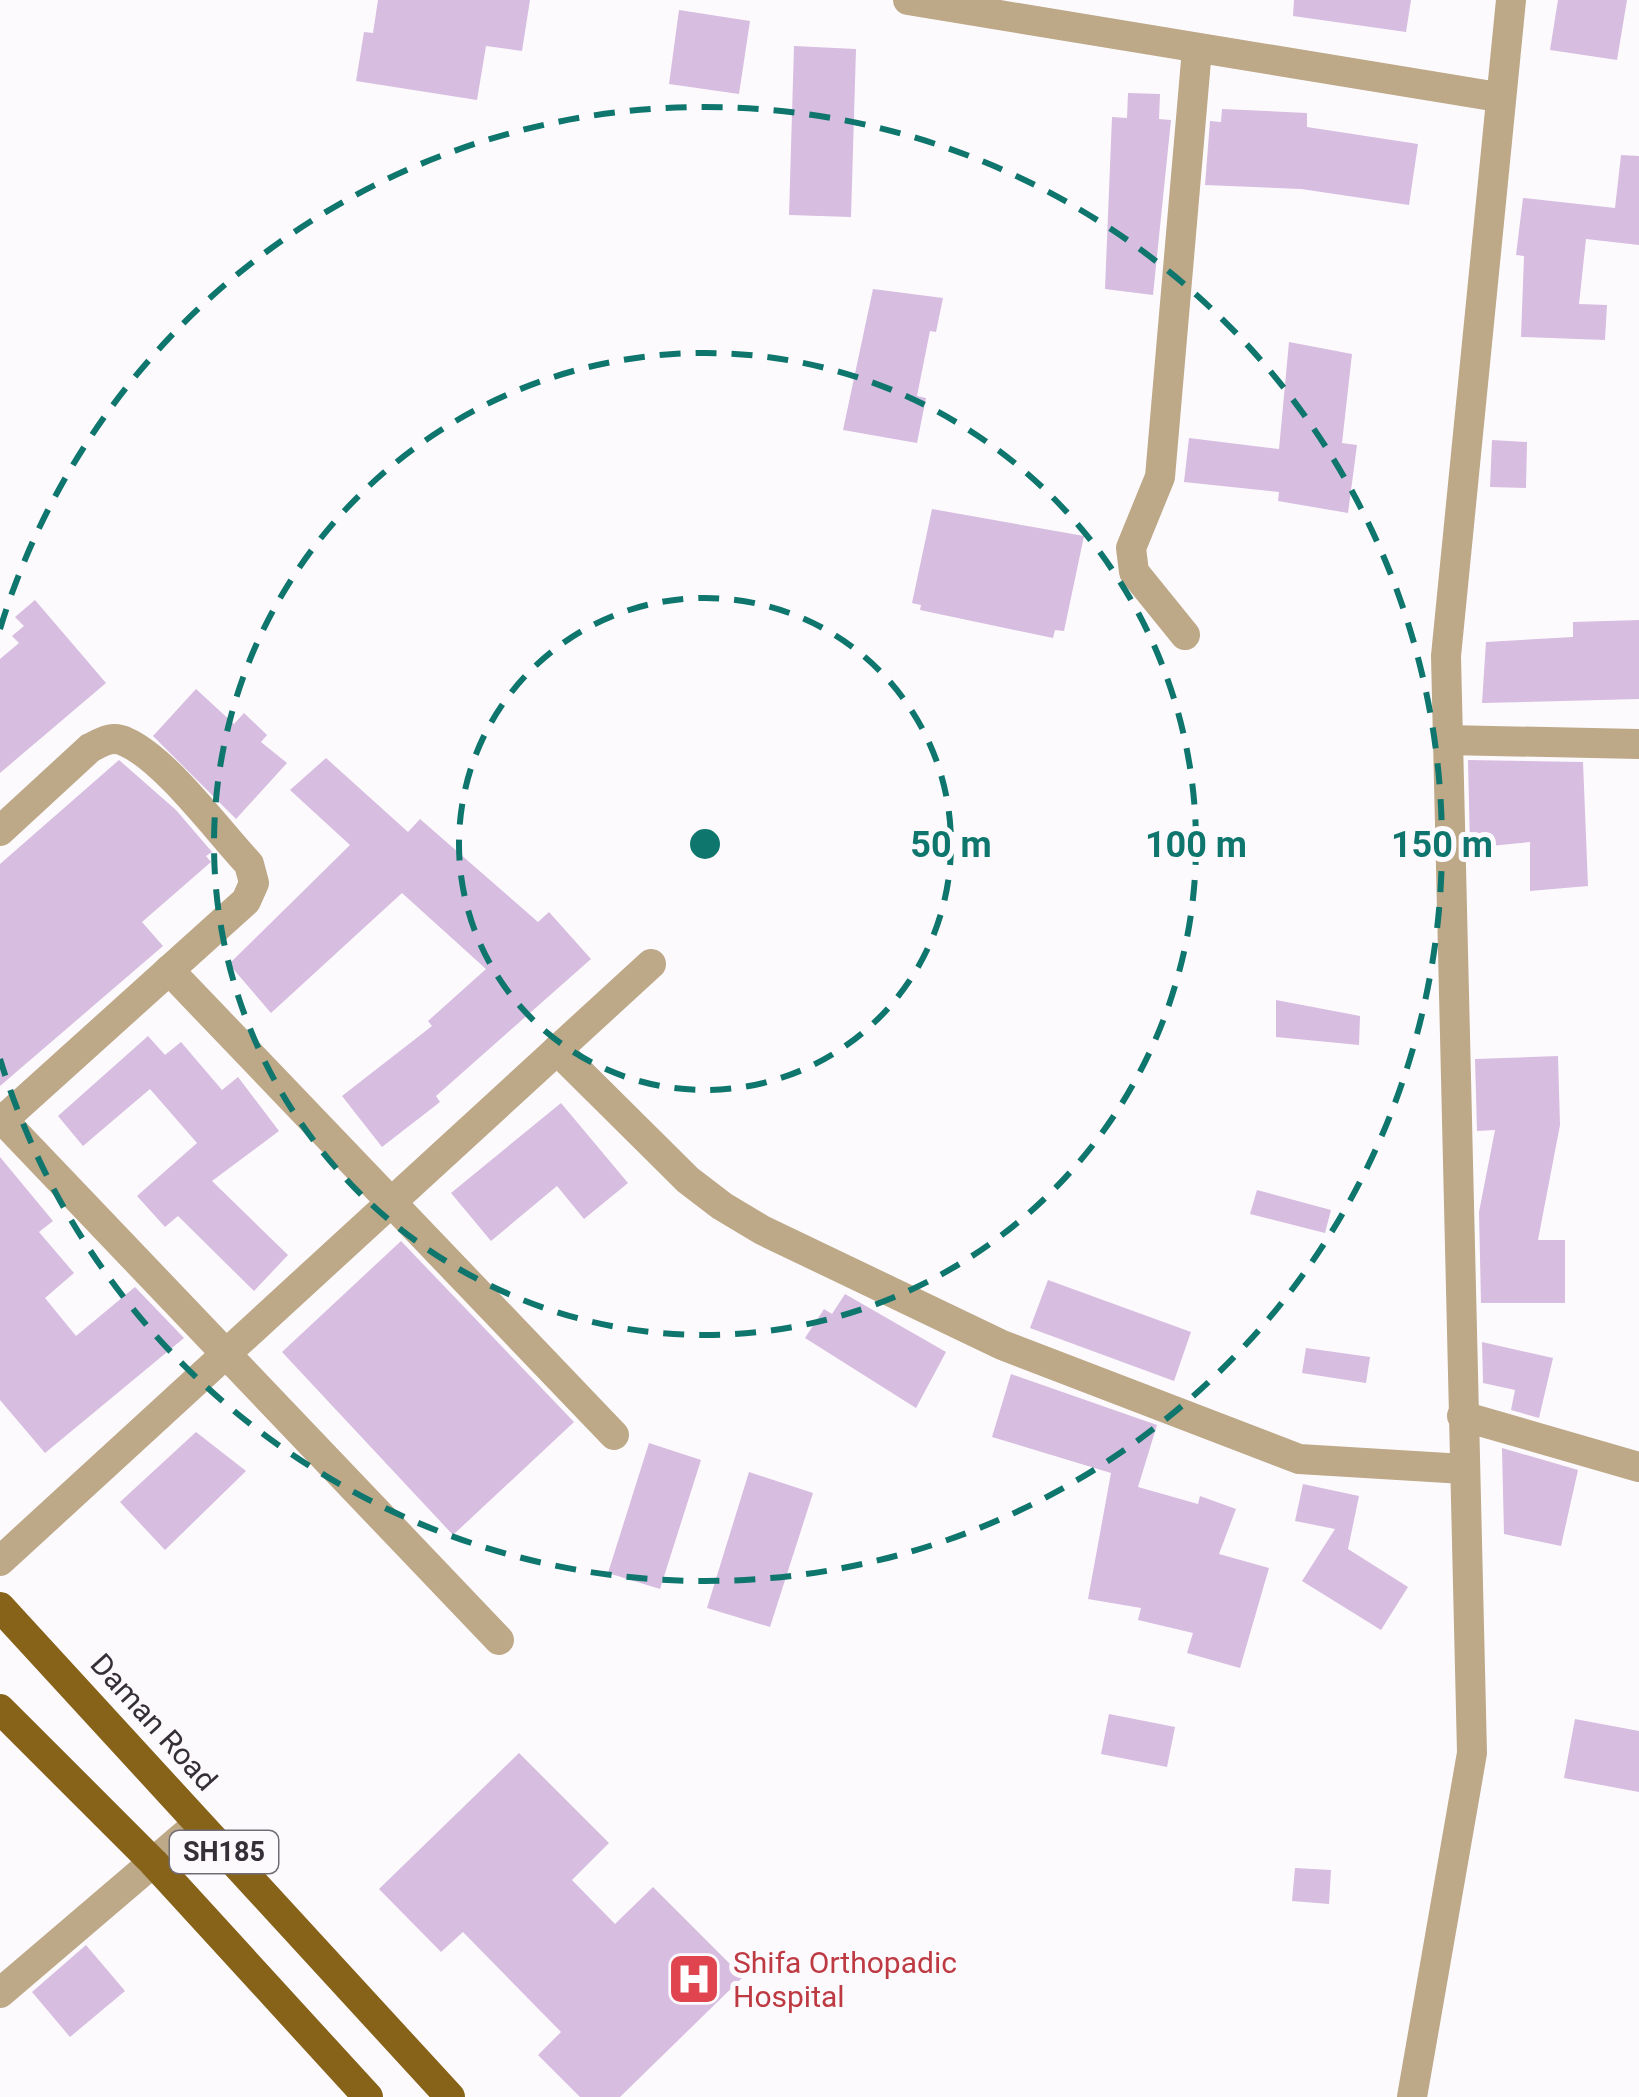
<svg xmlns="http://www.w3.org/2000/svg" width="1639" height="2097" viewBox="0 0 1639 2097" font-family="Roboto,sans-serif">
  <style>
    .building { fill: #d7bde0 }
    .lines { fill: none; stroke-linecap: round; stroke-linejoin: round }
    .minor { stroke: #bda887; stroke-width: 30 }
    .major { stroke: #876319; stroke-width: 30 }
    .ring { fill: none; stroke: #0f766e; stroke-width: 6; stroke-dasharray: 21 15 }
    .labels { text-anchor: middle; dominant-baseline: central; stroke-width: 10; stroke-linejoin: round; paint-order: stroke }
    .shield { fill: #fdfafe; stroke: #716c73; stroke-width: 3 }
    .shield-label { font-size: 27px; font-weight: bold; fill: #352f38 }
    .street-label { font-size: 30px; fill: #352f38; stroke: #fdfafe }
    .health-label { font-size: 30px; fill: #be3a42; stroke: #fdfafe; text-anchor: start }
    .centre { fill: #0f766e; stroke: #fdfafe; stroke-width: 6 }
    .ring-label { font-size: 36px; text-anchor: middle; font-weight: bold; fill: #0f766e; stroke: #fdfafe; stroke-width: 10; stroke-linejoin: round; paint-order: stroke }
  </style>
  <rect width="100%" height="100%" fill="#fdfafe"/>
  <g class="building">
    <polygon points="378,0 530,0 522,51 486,46 477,100 356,81 364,32 373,33"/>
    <polygon points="1294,0 1411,0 1406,32 1293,16"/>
    <polygon points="1558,0 1627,0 1617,60 1550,50"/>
    <polygon points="679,10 750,21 739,94 669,84"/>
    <polygon points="794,46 856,49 851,217 789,215"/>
    <polygon points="1128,93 1160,94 1159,119 1171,120 1153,295 1105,289 1112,117 1127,118"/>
    <polygon points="1222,109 1307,113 1307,127 1418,144 1409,205 1301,189 1205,185 1210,121 1221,122"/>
    <polygon points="1621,155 1639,156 1639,245 1586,239 1579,304 1607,305 1605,340 1521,337 1524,256 1516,255 1523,198 1615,208"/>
    <polygon points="873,289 943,298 936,332 930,331 917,396 926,398 917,443 843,430"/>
    <polygon points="1289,342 1352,354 1342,443 1357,445 1348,513 1278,501 1279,492 1184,482 1189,438 1279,449"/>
    <polygon points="1492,440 1527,442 1526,488 1490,487"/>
    <polygon points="932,509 1084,536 1064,631 1055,630 1053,638 920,610 921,605 912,603"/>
    <polygon points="35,600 106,683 0,773 0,659 19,643 12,636 24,626 15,617"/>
    <polygon points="1639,620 1639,699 1482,703 1486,642 1573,637 1573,622"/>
    <polygon points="196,689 234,724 244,713 267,735 261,742 287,763 236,819 153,736"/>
    <polygon points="326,758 408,832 420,819 538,922 549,912 591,959 436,1096 440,1102 382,1147 342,1096 432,1026 428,1021 486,969 402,893 271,1013 229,964 350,845 290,790"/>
    <polygon points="119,760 176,810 212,852 206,856 211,862 142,922 163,946 0,1086 0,864"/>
    <polygon points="1468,760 1583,762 1588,886 1530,891 1530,842 1470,848"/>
    <polygon points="1276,1000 1360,1016 1359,1045 1276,1037"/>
    <polygon points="148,1036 165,1055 181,1042 222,1090 238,1077 279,1131 212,1181 288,1255 254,1291 178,1216 165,1227 137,1196 197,1143 150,1089 83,1146 58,1116"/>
    <polygon points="1558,1056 1560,1125 1538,1240 1565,1240 1565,1303 1481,1303 1479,1212 1495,1130 1477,1131 1475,1059"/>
    <polygon points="561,1103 628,1183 584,1219 557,1186 491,1241 451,1193"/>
    <polygon points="0,1157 53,1221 39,1232 74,1273 45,1298 76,1336 135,1287 184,1338 45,1453 0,1400"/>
    <polygon points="1257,1190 1331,1210 1325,1233 1250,1214"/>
    <polygon points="401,1241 574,1422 453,1535 282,1352"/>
    <polygon points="1048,1280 1191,1332 1174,1381 1030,1328"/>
    <polygon points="845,1294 946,1352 916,1408 805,1338 824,1309 832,1314"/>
    <polygon points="1482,1342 1553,1358 1539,1418 1511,1410 1515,1390 1483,1383"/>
    <polygon points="1306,1348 1370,1357 1366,1383 1302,1373"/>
    <polygon points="1011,1374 1157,1425 1138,1487 1198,1504 1200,1496 1236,1509 1219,1554 1269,1568 1240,1668 1187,1653 1193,1633 1138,1620 1141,1608 1088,1599 1111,1473 992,1437"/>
    <polygon points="196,1432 246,1471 165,1550 120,1502"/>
    <polygon points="649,1443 701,1460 660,1589 608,1573"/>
    <polygon points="1502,1448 1578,1470 1561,1546 1504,1534"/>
    <polygon points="749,1472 813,1493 770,1627 707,1608"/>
    <polygon points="1303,1484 1359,1496 1348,1549 1408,1587 1381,1630 1302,1581 1335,1529 1295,1521"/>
    <polygon points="1109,1714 1175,1727 1167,1767 1101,1754"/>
    <polygon points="1575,1719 1639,1731 1639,1792 1564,1778"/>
    <polygon points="519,1753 609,1843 572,1880 615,1924 653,1887 743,1977 620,2097 580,2097 538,2055 561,2032 463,1932 441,1952 379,1889"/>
    <polygon points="1295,1868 1331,1870 1329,1904 1292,1901"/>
    <polygon points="86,1945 125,1991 70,2037 32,1992"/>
  </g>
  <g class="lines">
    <g class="minor">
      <polyline points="908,0 1498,97"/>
      <polyline points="1185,635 1134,572 1131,548 1160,477 1197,49"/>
      <polyline points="1447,740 1639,744"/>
      <path d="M0,831L90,748C102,742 112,735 126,742C165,759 218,831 249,864L254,883L246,901L4,1119"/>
      <polyline points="169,970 614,1435"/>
      <polyline points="557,1050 688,1180 722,1206 762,1230 1002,1345 1299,1459 1464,1469"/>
      <polyline points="0,1117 499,1640"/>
      <polyline points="1462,1416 1639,1467"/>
      <polyline points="0,1561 651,964"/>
      <polyline points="0,1993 198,1824"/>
      <polyline points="1412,2097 1472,1753 1446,656 1511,0"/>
    </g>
    <g class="major">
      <polyline points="0,1607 450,2097"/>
      <polyline points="0,1709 153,1862 368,2097"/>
    </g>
  </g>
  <g class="ring">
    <circle cx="705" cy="844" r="246"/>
    <circle cx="705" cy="844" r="491"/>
    <path d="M0 629A737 737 0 1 1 0 1059"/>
  </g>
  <defs>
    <g id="hospital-square" transform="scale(2.7)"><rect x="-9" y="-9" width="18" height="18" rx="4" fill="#e0444e" stroke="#fdfafe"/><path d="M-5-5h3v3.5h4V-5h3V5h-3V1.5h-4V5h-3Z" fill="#fff"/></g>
  </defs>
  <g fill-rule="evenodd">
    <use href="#hospital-square" x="694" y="1979"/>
  </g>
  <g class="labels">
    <rect class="shield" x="170" y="1831" width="108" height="42" rx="9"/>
    <g class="shield-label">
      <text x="224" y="1852">SH185</text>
    </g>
    <g class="street-label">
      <text transform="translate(154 1722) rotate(48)">Daman Road</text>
    </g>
    <g class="health-label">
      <text x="733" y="1962">Shifa Orthopadic<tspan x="733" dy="34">Hospital</tspan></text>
    </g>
  </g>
  <circle cx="705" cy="844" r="18" class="centre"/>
  <g class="ring-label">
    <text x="951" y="857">50 m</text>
    <text x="1196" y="857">100 m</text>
    <text x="1442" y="857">150 m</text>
  </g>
</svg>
